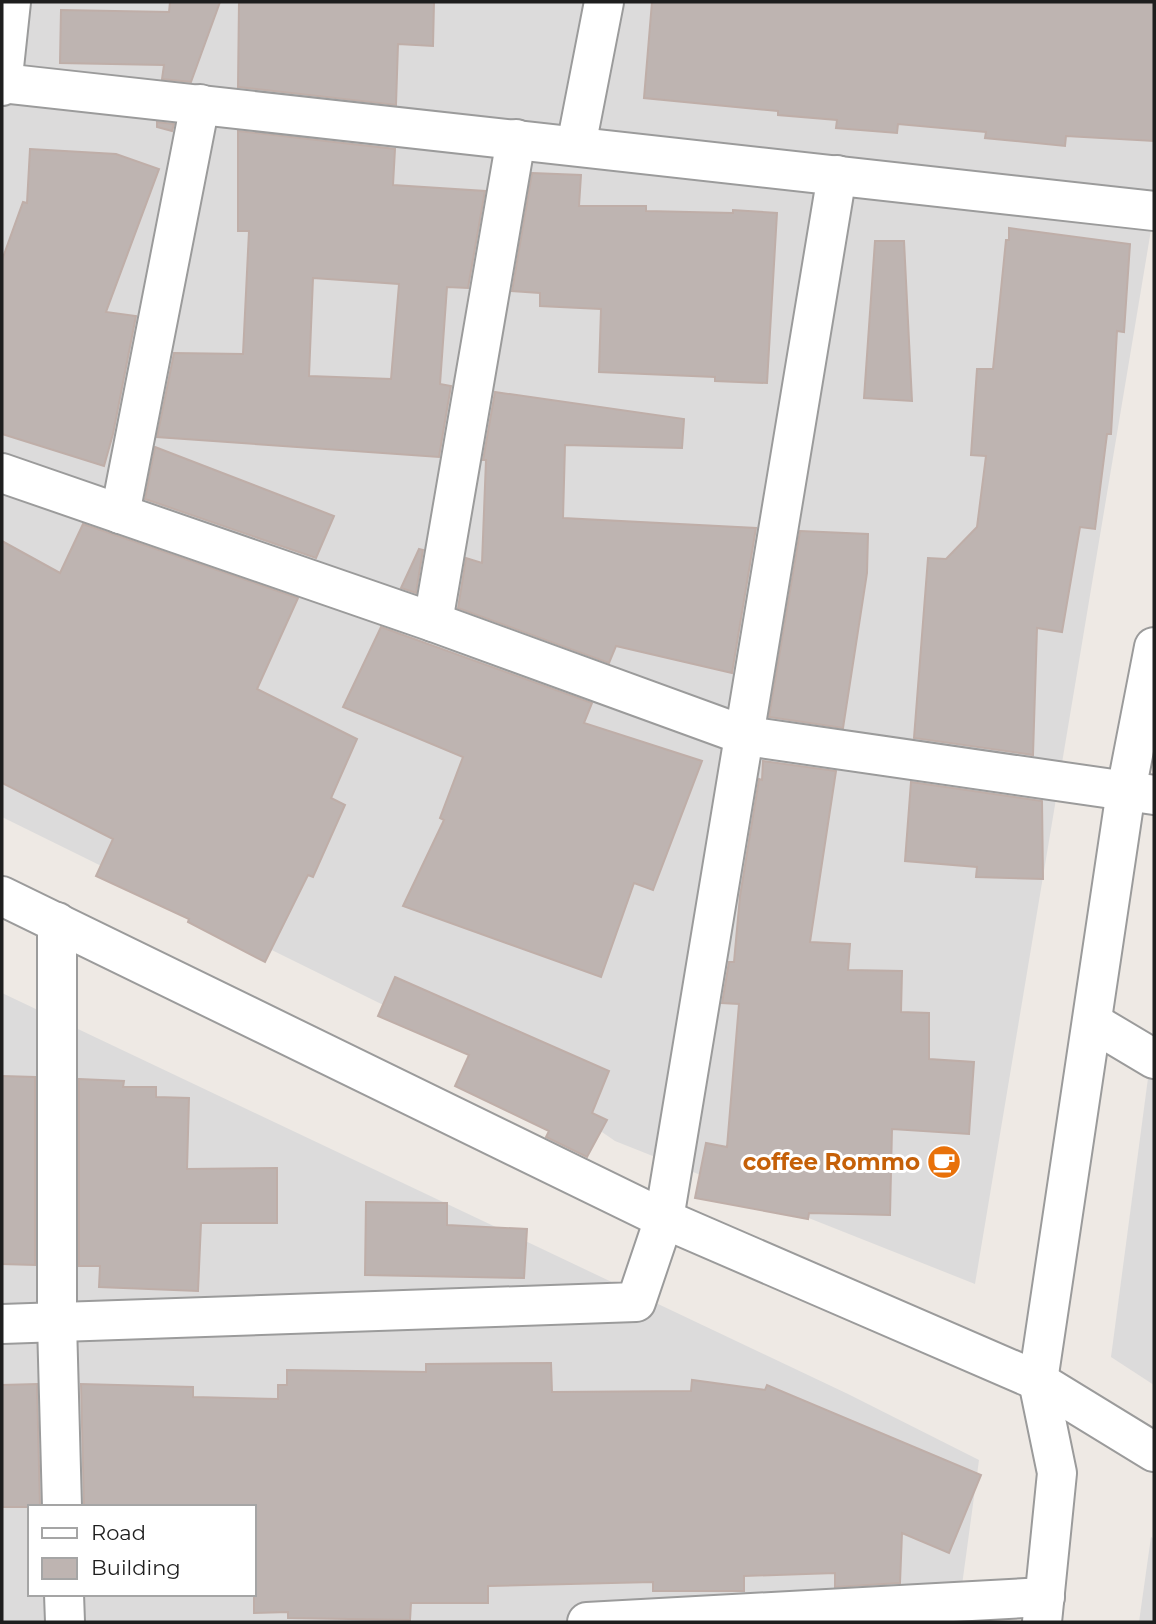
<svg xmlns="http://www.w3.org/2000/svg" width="1156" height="1624" viewBox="0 0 1156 1624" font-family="Montserrat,sans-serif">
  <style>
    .residential { fill: #dcdbdb; fill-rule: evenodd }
    .building { fill: #beb4b1; stroke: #bfaea8; stroke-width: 2; fill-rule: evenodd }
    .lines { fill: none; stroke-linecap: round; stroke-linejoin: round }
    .minor-casing { stroke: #9b9b9b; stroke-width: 42 }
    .minor { stroke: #fff; stroke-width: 38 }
    .labels { text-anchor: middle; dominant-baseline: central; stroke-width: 6; stroke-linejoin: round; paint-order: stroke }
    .food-label { font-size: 23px; font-weight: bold; fill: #c56008; stroke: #fff; text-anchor: end }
  </style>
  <rect width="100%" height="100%" fill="#eee9e4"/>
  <g class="residential">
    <polygon points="2,2 1154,2 1154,212 975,1284 615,1141 505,1065 2,817"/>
    <path d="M2,993L848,1394L979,1460L957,1622H2ZM30,1507H254V1594H30Z"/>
    <polygon points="1154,1033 1154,1385 1111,1357"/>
    <polygon points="1151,1537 1154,1539 1154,1622 1139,1622"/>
  </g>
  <g class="building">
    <polygon points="170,2 220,2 191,82 162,79 164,65 60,63 61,10 169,12"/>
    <polygon points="239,2 434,2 433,46 398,44 396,105 238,87"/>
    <polygon points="652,2 1154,2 1154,141 1066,136 1065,146 985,138 986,132 898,124 897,133 836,128 837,120 778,115 778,111 644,98"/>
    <polygon points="157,122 174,124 172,131 157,127"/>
    <path d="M238,131L395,149L393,185L485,191L468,288L447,287L440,384L451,386L439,457L157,437L174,353L243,354L249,231H238ZM313,278L399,284L391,379L309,376Z"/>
    <polygon points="30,149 116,154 159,169 106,312 136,316 113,434 104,466 2,434 2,260 23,202 27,203"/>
    <polygon points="532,173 581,175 579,206 646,206 646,211 733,213 733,210 777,213 767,383 715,381 715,377 599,372 601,309 540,306 540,293 512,291"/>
    <polygon points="1009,228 1130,244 1124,332 1117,331 1111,434 1107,434 1095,529 1080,527 1062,632 1037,628 1033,755 914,738 928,558 946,559 977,527 986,456 971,455 977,369 993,369 1006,240 1009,240"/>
    <polygon points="875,241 904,241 912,401 864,398"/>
    <polygon points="495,392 684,419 682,448 565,445 563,518 756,528 732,673 616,646 609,663 458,608 466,558 482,563 486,460 483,460"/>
    <polygon points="155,447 334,516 316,558 145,499"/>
    <polygon points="83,524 298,598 257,689 357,739 331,798 345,805 313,877 308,875 265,962 188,922 189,919 96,876 113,839 2,783 2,541 60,573"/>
    <polygon points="800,531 868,534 867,573 843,728 769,717"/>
    <polygon points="419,549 423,550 416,593 401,588"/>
    <polygon points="381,627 592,703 584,723 702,761 653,890 634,883 601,977 403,906 444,820 440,818 463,757 343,707"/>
    <polygon points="763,761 836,771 810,942 850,944 848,970 902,971 901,1012 929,1013 929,1059 974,1062 969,1134 892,1129 890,1215 809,1213 808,1219 695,1198 706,1143 727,1147 739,1004 722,1003 729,962 734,962 740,896 759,779 762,780"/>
    <polygon points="911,782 1042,801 1043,879 976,877 977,867 905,861"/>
    <polygon points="395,977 609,1071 592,1113 607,1120 587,1157 546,1137 549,1131 455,1086 469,1055 378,1016"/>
    <polygon points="2,1076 35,1077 35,1265 2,1264"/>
    <polygon points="79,1079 124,1081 123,1087 156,1087 156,1097 189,1098 187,1169 277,1168 277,1223 201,1223 198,1291 99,1287 100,1266 79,1266"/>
    <polygon points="366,1202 447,1203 447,1225 527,1229 524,1278 365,1275"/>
    <polygon points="551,1363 552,1392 691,1391 692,1380 765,1390 767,1385 981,1475 949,1553 902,1533 900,1583 835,1587 835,1573 744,1576 744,1591 653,1591 653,1582 488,1586 488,1603 411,1603 410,1620 288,1618 288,1612 254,1613 254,1507 84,1507 81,1384 193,1387 193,1397 278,1399 278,1385 287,1385 287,1370 426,1372 426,1364"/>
    <polygon points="37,1384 40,1507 2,1507 2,1385"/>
  </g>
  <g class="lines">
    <g class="minor-casing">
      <g id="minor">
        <polyline points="2,83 1154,211"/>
        <polyline points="2,86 11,2"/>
        <polyline points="576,146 604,2"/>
        <polyline points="2,473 433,622 746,736 1154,795"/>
        <polyline points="120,514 200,104"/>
        <polyline points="433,622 516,139"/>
        <polyline points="2,896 664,1219 1038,1381 1154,1452"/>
        <polyline points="57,922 57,1323 62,1507"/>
        <polyline points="1092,1022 1154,1059"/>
        <polyline points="2,1324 636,1302 664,1219 837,175"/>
        <polyline points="64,1594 65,1622"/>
        <polyline points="587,1622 1045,1597"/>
        <polyline points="1042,1622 1057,1473 1038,1381 1126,791 1154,647"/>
      </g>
    </g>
    <use href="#minor" class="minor"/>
  </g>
  <defs>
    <g id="cafe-disc" transform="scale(1.75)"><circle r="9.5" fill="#e8710a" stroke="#fff"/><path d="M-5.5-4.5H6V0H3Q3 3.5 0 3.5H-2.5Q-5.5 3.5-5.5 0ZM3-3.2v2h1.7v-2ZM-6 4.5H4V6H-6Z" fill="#fff"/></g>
  </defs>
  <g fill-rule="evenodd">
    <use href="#cafe-disc" x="944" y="1162"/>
  </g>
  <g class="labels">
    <g class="food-label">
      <text x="920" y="1162">coffee Rommo</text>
    </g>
  </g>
  <rect width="1156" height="1624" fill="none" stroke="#1e1e1e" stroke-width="7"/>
  <rect x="28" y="1505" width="228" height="91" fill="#ffffff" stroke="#a5a5a5" stroke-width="2"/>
  <rect x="42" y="1528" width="35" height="10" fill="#ffffff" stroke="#a5a5a5" stroke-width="2"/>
  <text x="91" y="1540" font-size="21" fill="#1e1e1e">Road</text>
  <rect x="42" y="1558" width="35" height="21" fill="#beb4b1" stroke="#a5a5a5" stroke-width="2"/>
  <text x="91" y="1575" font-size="21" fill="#1e1e1e">Building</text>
</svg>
